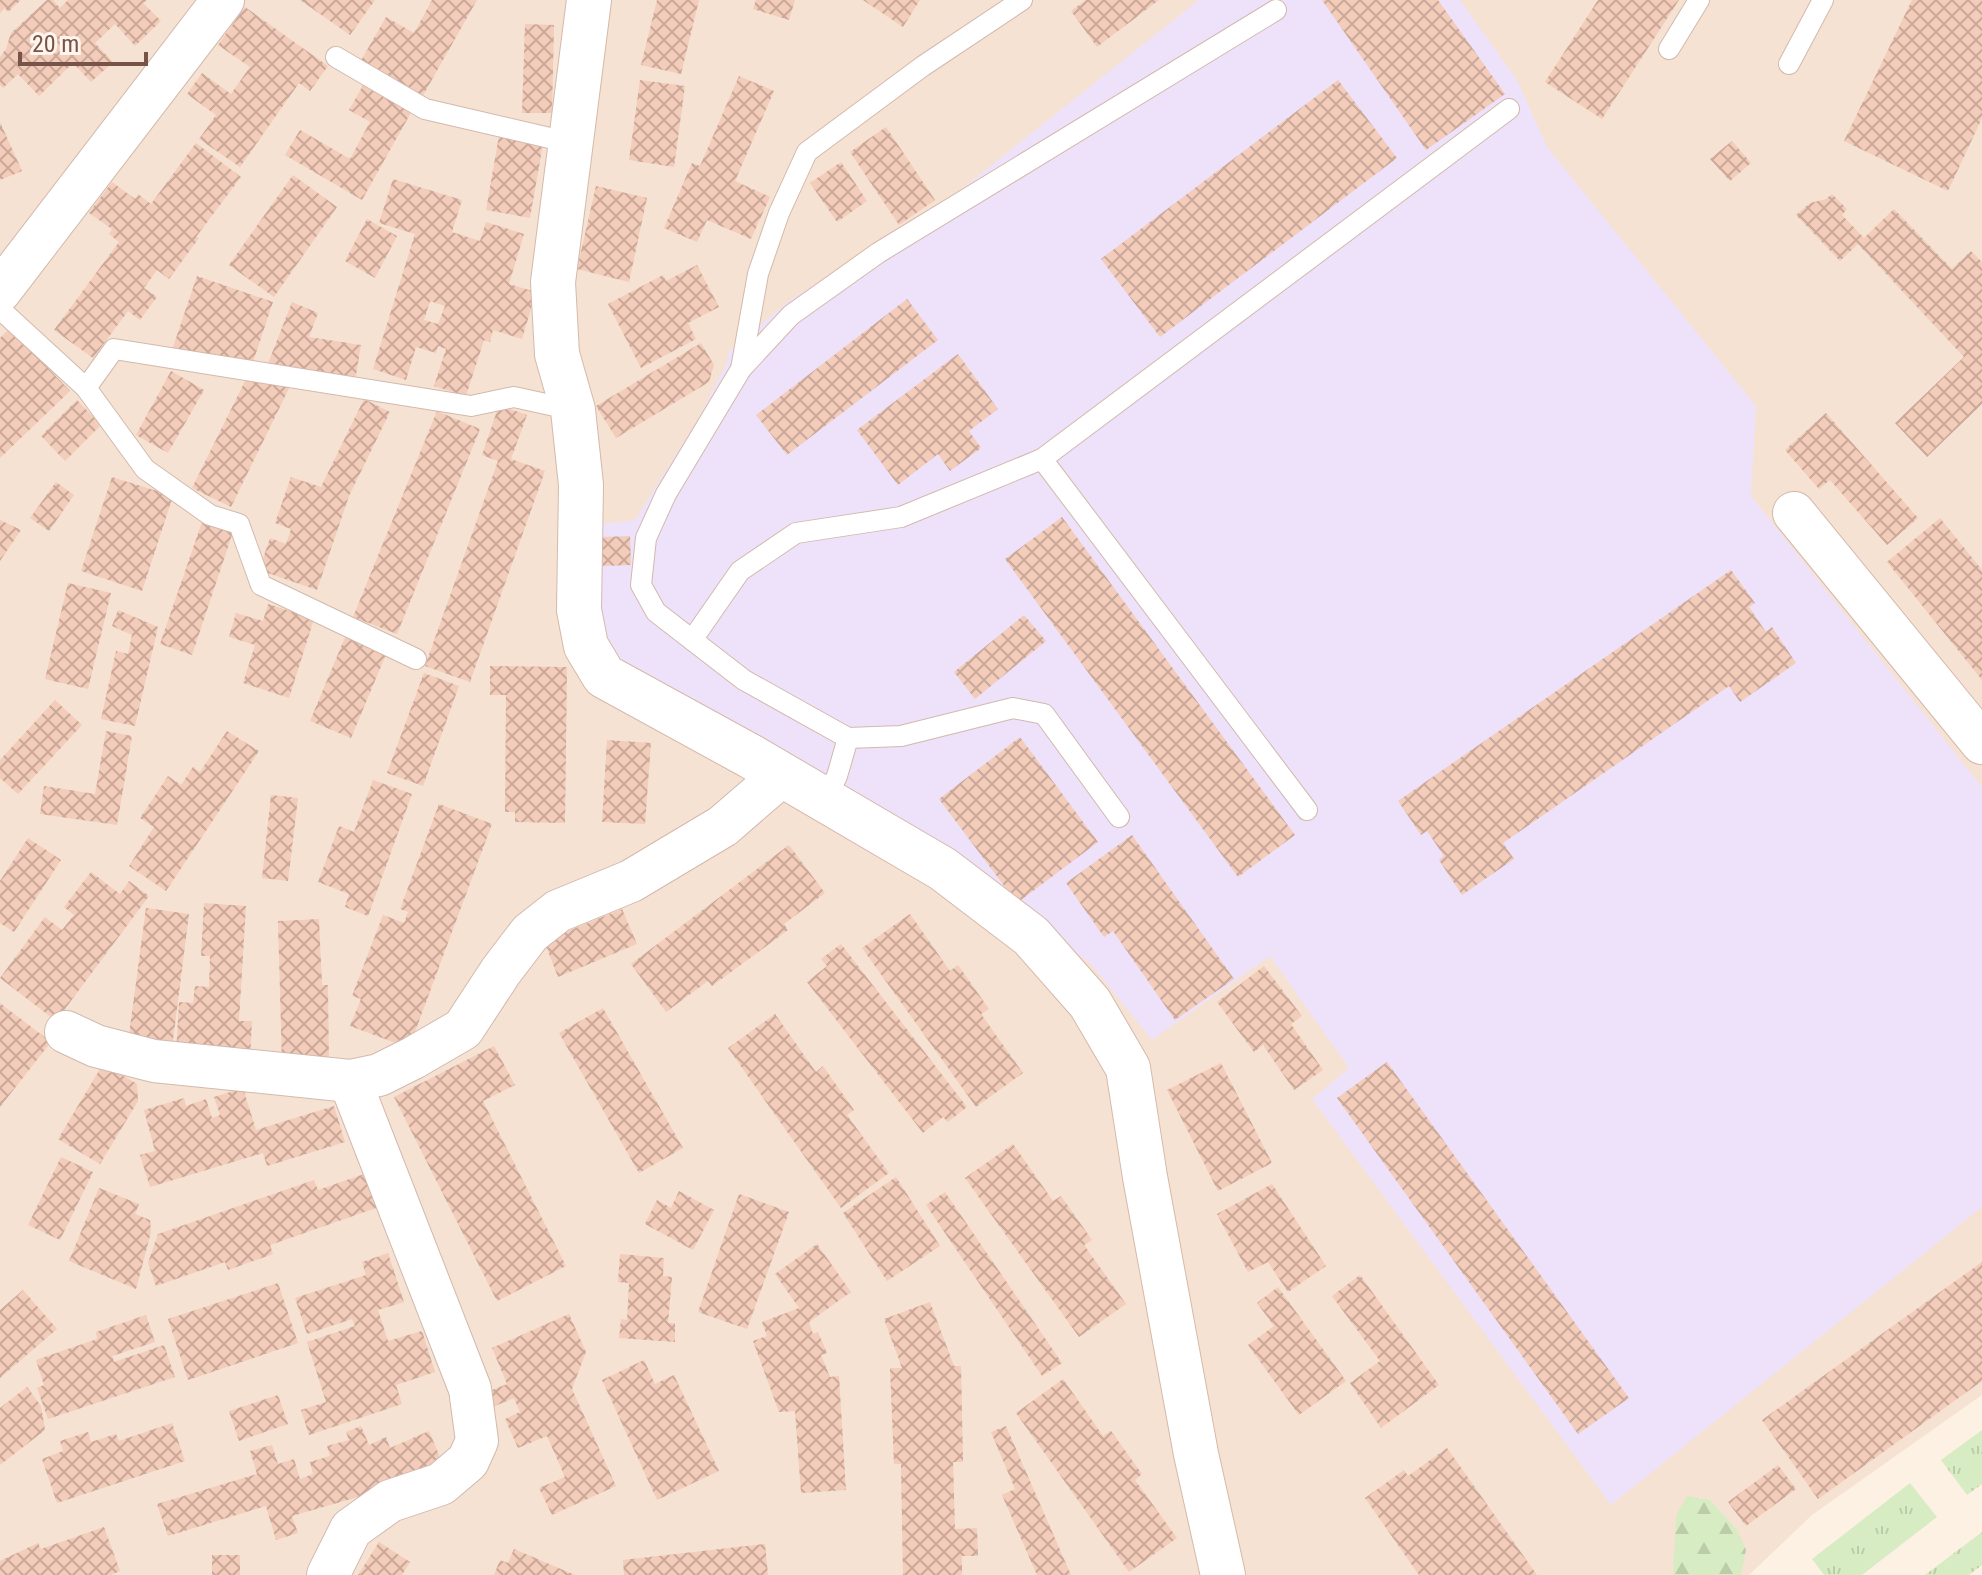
<svg xmlns="http://www.w3.org/2000/svg" width="1982" height="1575" viewBox="0 0 1982 1575" font-family="'Roboto Condensed',sans-serif">
  <style>
    .residential { fill: #f6e2d2 }
    .education { fill: #eee1fa }
    .grass { fill: url(#grass-tufts) }
    .forest { fill: url(#forest-firs) }
    .building { fill: url(#building-cross-hatch); fill-rule: evenodd }
    .lines { fill: none; stroke-linecap: round; stroke-linejoin: round }
    .lane-casing { stroke: #d2b9ac; stroke-width: 22 }
    .street-casing { stroke: #d2b9ac; stroke-width: 44 }
    .secondary-casing { stroke: #d5b9aa; stroke-width: 46 }
    .lane { stroke: #fff; stroke-width: 20 }
    .street { stroke: #fff; stroke-width: 42 }
    .secondary { stroke: #fff; stroke-width: 44 }
  </style>
  <defs>
    <pattern id="grass-tufts" width="24" height="20" patternUnits="userSpaceOnUse" patternTransform="scale(2)"><rect width="24" height="20" fill="#d7ecc2"/><path d="M3 7l-1-3M5 7V3M7 7l1-3M15 17l-1-3M17 17v-4M19 17l1-3" fill="none" stroke="#bccca8"/></pattern>
    <pattern id="forest-firs" width="22" height="20" patternUnits="userSpaceOnUse" patternTransform="scale(2)"><rect width="22" height="20" fill="#d7ecc2"/><path d="M5 1l3.5 6h-7zM16 11l3.5 6h-7z" fill="#bccca8"/></pattern>
    <pattern id="building-cross-hatch" width="8" height="8" patternUnits="userSpaceOnUse" patternTransform="scale(2)"><rect width="8" height="8" fill="#f4ccba"/><path d="M0 0l8 8M0 8l8-8" fill="none" stroke="#caa899"/></pattern>
  </defs>
  <rect width="100%" height="100%" fill="#fdf1e4"/>
  <polygon class="residential" points="0,0 1982,0 1982,1395 1812,1515 1749,1575 0,1575"/>
  <polygon class="education" points="1199,0 1460,0 1517,80 1547,147 1756,406 1751,496 1982,787 1982,1207 1611,1505 1312,1099 1349,1068 1270,956 1152,1040 1090,963 1008,905 610,657 592,591 594,525 635,520 698,419 727,363 729,351 789,301 945,202"/>
  <g class="grass">
    <polygon points="1982,1430 1982,1484 1967,1495 1941,1460"/>
    <polygon points="1910,1483 1937,1517 1862,1575 1824,1575 1812,1559"/>
    <polygon points="1982,1532 1982,1565 1969,1575 1925,1575"/>
  </g>
  <polygon class="forest" points="1687,1496 1710,1500 1737,1530 1746,1550 1741,1575 1673,1575 1676,1516"/>
  <g class="building">
    <polygon points="0,0 21,0 8,12 5,8 0,13"/>
    <polygon points="47,0 53,0 60,8 68,0 147,0 143,3 161,21 135,46 115,24 95,43 113,62 91,82 73,63 39,96 18,74 3,88 0,85 0,57 6,49 11,33"/>
    <polygon points="300,0 375,0 350,35"/>
    <polygon points="432,0 477,0 421,99 359,64 386,17 414,33"/>
    <polygon points="657,0 699,0 681,74 641,65"/>
    <polygon points="756,0 795,0 789,20 753,9"/>
    <polygon points="863,0 920,0 903,27"/>
    <polygon points="1086,0 1159,0 1097,47 1071,11"/>
    <polygon points="1322,0 1438,0 1505,94 1426,150"/>
    <polygon points="1598,0 1679,0 1602,119 1545,82"/>
    <polygon points="1912,0 1982,0 1982,118 1948,191 1844,141"/>
    <polygon points="245,7 328,66 310,91 299,83 240,167 199,139 216,115 187,94 202,73 231,94 250,67 218,45"/>
    <polygon points="525,24 554,25 552,113 522,113"/>
    <polygon points="739,76 774,91 735,181 770,197 751,239 707,220 697,242 664,228 692,163 700,166"/>
    <polygon points="640,80 685,86 674,167 629,160"/>
    <polygon points="1338,80 1397,158 1160,337 1101,259"/>
    <polygon points="365,82 413,109 362,200 285,155 300,130 350,159 370,122 349,110"/>
    <polygon points="0,122 22,171 0,180"/>
    <polygon points="886,127 935,200 899,225 850,152"/>
    <polygon points="500,130 544,138 530,218 486,210"/>
    <polygon points="1732,141 1751,163 1730,181 1710,159"/>
    <polygon points="196,143 241,177 196,237 199,238 169,279 157,270 144,288 157,297 140,320 128,311 93,358 54,330 119,242 109,234 112,229 89,213 112,182 135,199 138,194 151,204"/>
    <polygon points="841,162 867,201 837,222 810,183"/>
    <polygon points="293,175 337,207 274,297 229,265"/>
    <path d="M393,179L462,200L452,232L480,241L486,222L524,234L509,284L536,292L522,339L493,330L490,342L484,340L466,396L434,386L446,349L438,346L436,353L416,347L406,380L373,369L415,234L379,223ZM430,301L445,306L438,324L424,320Z"/>
    <polygon points="596,186 647,198 629,282 577,269"/>
    <polygon points="1832,194 1847,209 1842,215 1864,238 1894,209 1952,269 1971,251 1982,262 1982,404 1927,457 1895,423 1964,357 1858,244 1840,261 1796,215 1810,203 1826,199"/>
    <polygon points="367,219 397,236 375,278 345,261"/>
    <polygon points="697,265 719,307 688,323 696,339 641,368 608,304 663,275 666,281"/>
    <polygon points="197,276 273,302 252,365 172,350"/>
    <polygon points="907,299 938,340 787,455 756,415"/>
    <polygon points="292,302 318,313 309,337 361,345 355,381 267,366"/>
    <polygon points="10,328 70,391 0,458 0,338"/>
    <polygon points="701,343 714,365 709,382 616,438 596,406"/>
    <polygon points="958,354 998,409 969,431 981,448 950,471 938,454 898,485 857,430"/>
    <polygon points="171,371 204,390 168,453 136,435"/>
    <polygon points="248,375 293,380 231,507 192,488"/>
    <polygon points="364,399 390,412 349,496 317,590 259,570 270,538 286,544 291,529 275,523 291,477 321,487"/>
    <polygon points="77,400 101,425 65,461 41,436"/>
    <polygon points="499,405 527,415 511,459 545,471 470,682 425,666 498,461 482,455"/>
    <polygon points="437,411 480,429 397,634 353,617"/>
    <polygon points="1826,413 1918,518 1887,545 1830,480 1819,489 1785,450"/>
    <polygon points="112,477 173,496 142,591 81,571"/>
    <polygon points="56,482 74,495 49,531 30,518"/>
    <polygon points="1062,517 1295,835 1238,877 1005,559"/>
    <polygon points="1940,518 1982,570 1982,680 1887,562"/>
    <polygon points="0,520 21,530 0,561"/>
    <polygon points="202,522 233,532 192,655 160,644"/>
    <polygon points="630,536 631,565 603,566 602,537"/>
    <polygon points="1731,570 1755,603 1749,607 1766,632 1772,627 1796,663 1740,702 1729,686 1503,843 1514,859 1462,895 1439,860 1444,856 1427,831 1421,835 1398,801"/>
    <polygon points="68,583 111,593 88,689 45,679"/>
    <polygon points="268,604 314,619 289,698 243,683 255,645 229,637 236,613 263,621"/>
    <polygon points="118,610 158,627 135,726 101,719 116,651 128,654 132,635 112,626"/>
    <polygon points="1024,615 1046,641 975,699 954,672"/>
    <polygon points="346,635 387,652 351,738 310,721"/>
    <polygon points="490,666 567,667 565,823 515,822 515,812 505,812 506,695 490,695"/>
    <polygon points="424,673 459,686 423,786 387,773"/>
    <polygon points="55,700 82,725 18,794 0,778 0,760"/>
    <polygon points="106,731 132,736 117,825 40,814 44,786 95,794"/>
    <polygon points="227,731 259,751 166,891 129,866 154,827 140,818 168,776 181,785 193,767 200,772"/>
    <polygon points="1020,737 1098,842 1017,903 939,799"/>
    <polygon points="607,740 651,743 645,824 602,822"/>
    <polygon points="373,780 412,794 368,916 345,907 349,894 318,882 339,826 354,832"/>
    <polygon points="271,795 298,798 288,881 262,878"/>
    <polygon points="439,804 492,824 409,1048 350,1026 361,999 352,996 383,915 404,923 408,912 400,909"/>
    <polygon points="1132,835 1234,979 1175,1020 1113,931 1104,937 1066,883"/>
    <polygon points="28,838 61,860 14,932 0,923 0,881"/>
    <polygon points="789,845 825,893 784,924 788,930 712,986 708,981 666,1012 631,964"/>
    <polygon points="91,872 120,894 129,881 149,896 56,1021 0,978 45,917 62,930 74,915 64,907"/>
    <polygon points="204,903 246,906 239,1021 252,1021 250,1059 176,1055 179,1002 193,1003 195,986 209,987 210,956 201,956"/>
    <polygon points="146,908 189,914 172,1048 128,1042"/>
    <polygon points="622,909 637,944 558,977 544,941"/>
    <polygon points="910,914 950,971 958,965 989,1009 981,1014 1023,1073 976,1107 862,948"/>
    <polygon points="319,919 322,985 328,985 329,1064 282,1065 278,921"/>
    <polygon points="841,944 967,1107 948,1122 943,1117 923,1133 807,982 827,966 821,959"/>
    <polygon points="1264,966 1302,1016 1291,1024 1323,1070 1294,1090 1263,1045 1254,1052 1217,1002"/>
    <polygon points="0,1003 51,1042 0,1107"/>
    <polygon points="603,1008 683,1148 639,1173 559,1033"/>
    <polygon points="775,1014 816,1072 823,1066 854,1110 847,1115 889,1173 841,1208 728,1048"/>
    <polygon points="494,1046 515,1085 483,1101 566,1266 497,1301 394,1097"/>
    <polygon points="1387,1062 1629,1398 1578,1434 1337,1098"/>
    <polygon points="1221,1063 1272,1163 1218,1191 1167,1090"/>
    <polygon points="103,1064 137,1084 138,1101 100,1164 58,1139"/>
    <polygon points="243,1088 256,1130 334,1106 345,1142 267,1166 263,1153 150,1187 140,1155 155,1151 144,1110 184,1098 186,1106 206,1099 212,1118 220,1115 214,1097"/>
    <polygon points="1013,1144 1053,1201 1061,1196 1092,1240 1084,1245 1126,1304 1079,1337 965,1178"/>
    <polygon points="61,1157 93,1172 60,1240 28,1225"/>
    <polygon points="367,1173 379,1207 270,1245 273,1254 228,1270 225,1262 156,1286 148,1263 158,1234 314,1180 318,1190"/>
    <polygon points="896,1177 940,1246 887,1281 843,1213"/>
    <polygon points="1272,1184 1326,1266 1288,1292 1268,1262 1248,1272 1217,1214"/>
    <polygon points="99,1188 139,1204 135,1214 150,1220 151,1232 136,1289 69,1261"/>
    <polygon points="679,1191 714,1210 693,1250 645,1224 657,1200 671,1208"/>
    <polygon points="945,1192 1062,1363 1042,1376 926,1205"/>
    <polygon points="739,1194 789,1212 747,1329 698,1312"/>
    <polygon points="817,1244 851,1292 809,1322 813,1334 818,1332 827,1353 821,1355 830,1377 839,1376 846,1490 801,1493 795,1411 779,1412 753,1341 767,1336 762,1322 799,1308 775,1274"/>
    <polygon points="388,1253 404,1302 378,1310 388,1341 422,1331 435,1372 396,1385 402,1404 309,1435 301,1410 326,1402 307,1342 355,1326 352,1319 307,1334 295,1298 366,1275 362,1262"/>
    <polygon points="620,1254 664,1258 663,1276 672,1277 668,1323 675,1323 675,1342 619,1338 621,1319 627,1320 629,1283 618,1282"/>
    <polygon points="1982,1262 1982,1381 1818,1499 1762,1420"/>
    <polygon points="1360,1275 1439,1385 1381,1428 1350,1383 1380,1361 1332,1296"/>
    <polygon points="278,1283 298,1343 188,1380 168,1319"/>
    <polygon points="1278,1287 1346,1381 1299,1415 1248,1345 1274,1326 1257,1303"/>
    <polygon points="23,1290 57,1329 0,1378 0,1310"/>
    <polygon points="930,1302 954,1366 961,1366 963,1462 953,1462 955,1529 977,1528 978,1556 962,1556 962,1575 903,1575 901,1464 894,1464 890,1368 902,1368 884,1319"/>
    <polygon points="569,1314 586,1352 572,1389 616,1486 552,1515 539,1488 565,1477 547,1436 518,1448 505,1419 520,1412 514,1398 488,1409 482,1394 507,1384 492,1348"/>
    <polygon points="146,1315 155,1342 112,1356 114,1362 164,1345 175,1377 48,1419 37,1388 44,1385 36,1360 97,1339 96,1332"/>
    <polygon points="644,1360 655,1384 674,1375 719,1471 657,1500 602,1380"/>
    <polygon points="1063,1379 1103,1436 1111,1431 1142,1474 1135,1480 1177,1538 1129,1572 1016,1413"/>
    <polygon points="27,1387 41,1406 45,1430 0,1465 0,1408"/>
    <polygon points="278,1395 288,1424 239,1441 229,1411"/>
    <polygon points="172,1423 185,1461 57,1503 42,1459 63,1451 60,1441 88,1432 91,1442 116,1434 119,1441"/>
    <polygon points="361,1426 369,1445 386,1437 390,1448 429,1431 442,1462 372,1493 292,1516 298,1533 276,1540 266,1506 168,1536 157,1504 257,1474 250,1451 272,1445 278,1464 294,1459 300,1479 313,1474 310,1462 330,1456 327,1446 349,1440 346,1432"/>
    <polygon points="1006,1426 1071,1575 1037,1575 1002,1495 1015,1489 991,1432"/>
    <polygon points="1447,1448 1537,1575 1419,1575 1365,1498 1404,1470 1408,1476"/>
    <polygon points="1778,1465 1796,1489 1746,1526 1728,1502"/>
    <polygon points="104,1527 120,1571 111,1575 0,1575 0,1561 38,1543 41,1549"/>
    <polygon points="379,1542 410,1562 402,1575 358,1575"/>
    <polygon points="765,1544 768,1575 624,1575 623,1560"/>
    <polygon points="514,1549 575,1575 494,1575 500,1560 508,1563"/>
    <rect x="212" y="1555" width="28" height="20"/>
  </g>
  <g class="lines">
    <g class="lane-casing">
      <g id="lane">
        <polyline points="1022,0 923,66 807,152 779,213 758,274 741,369 666,494 646,538 641,585 656,612 744,680 848,738 901,736 1013,708 1044,714 1119,817"/>
        <polyline points="1669,49 1699,0"/>
        <polyline points="336,57 425,109 571,143"/>
        <polyline points="1789,64 1823,0"/>
        <polyline points="0,309 86,388 145,469 210,515 239,524 261,585 416,659"/>
        <polyline points="741,369 791,315 878,253 1276,10"/>
        <polyline points="86,388 114,349 471,406 514,397 573,410"/>
        <polyline points="1042,459 1509,109"/>
        <polyline points="692,640 740,571 796,533 901,517 1042,459 1307,810"/>
        <polyline points="825,800 837,776 848,738"/>
      </g>
    </g>
    <g class="street-casing">
      <g id="street">
        <polyline points="0,291 223,0"/>
        <polyline points="1794,513 1982,743"/>
        <polyline points="66,1032 96,1046 154,1061 350,1081 379,1075 413,1058 463,1029 501,971 530,933 558,911 631,881 723,826 782,775"/>
        <polyline points="328,1575 351,1529 390,1501 441,1484 468,1461 477,1441 470,1389 350,1081"/>
      </g>
    </g>
    <g class="secondary-casing">
      <polyline id="secondary" points="589,0 553,282 557,354 573,410 581,485 579,610 586,646 604,676 750,756 943,869 1031,936 1090,1003 1128,1068 1145,1177 1196,1454 1223,1575"/>
    </g>
    <use href="#lane" class="lane"/>
    <use href="#street" class="street"/>
    <use href="#secondary" class="secondary"/>
  </g>
  <path d="M20 52v12h126v-12" fill="none" stroke="#785448" stroke-width="4"/>
  <text x="32" y="52" font-size="24" fill="#785448" stroke="#fff5ec" stroke-width="6" paint-order="stroke">20 m</text>
</svg>
